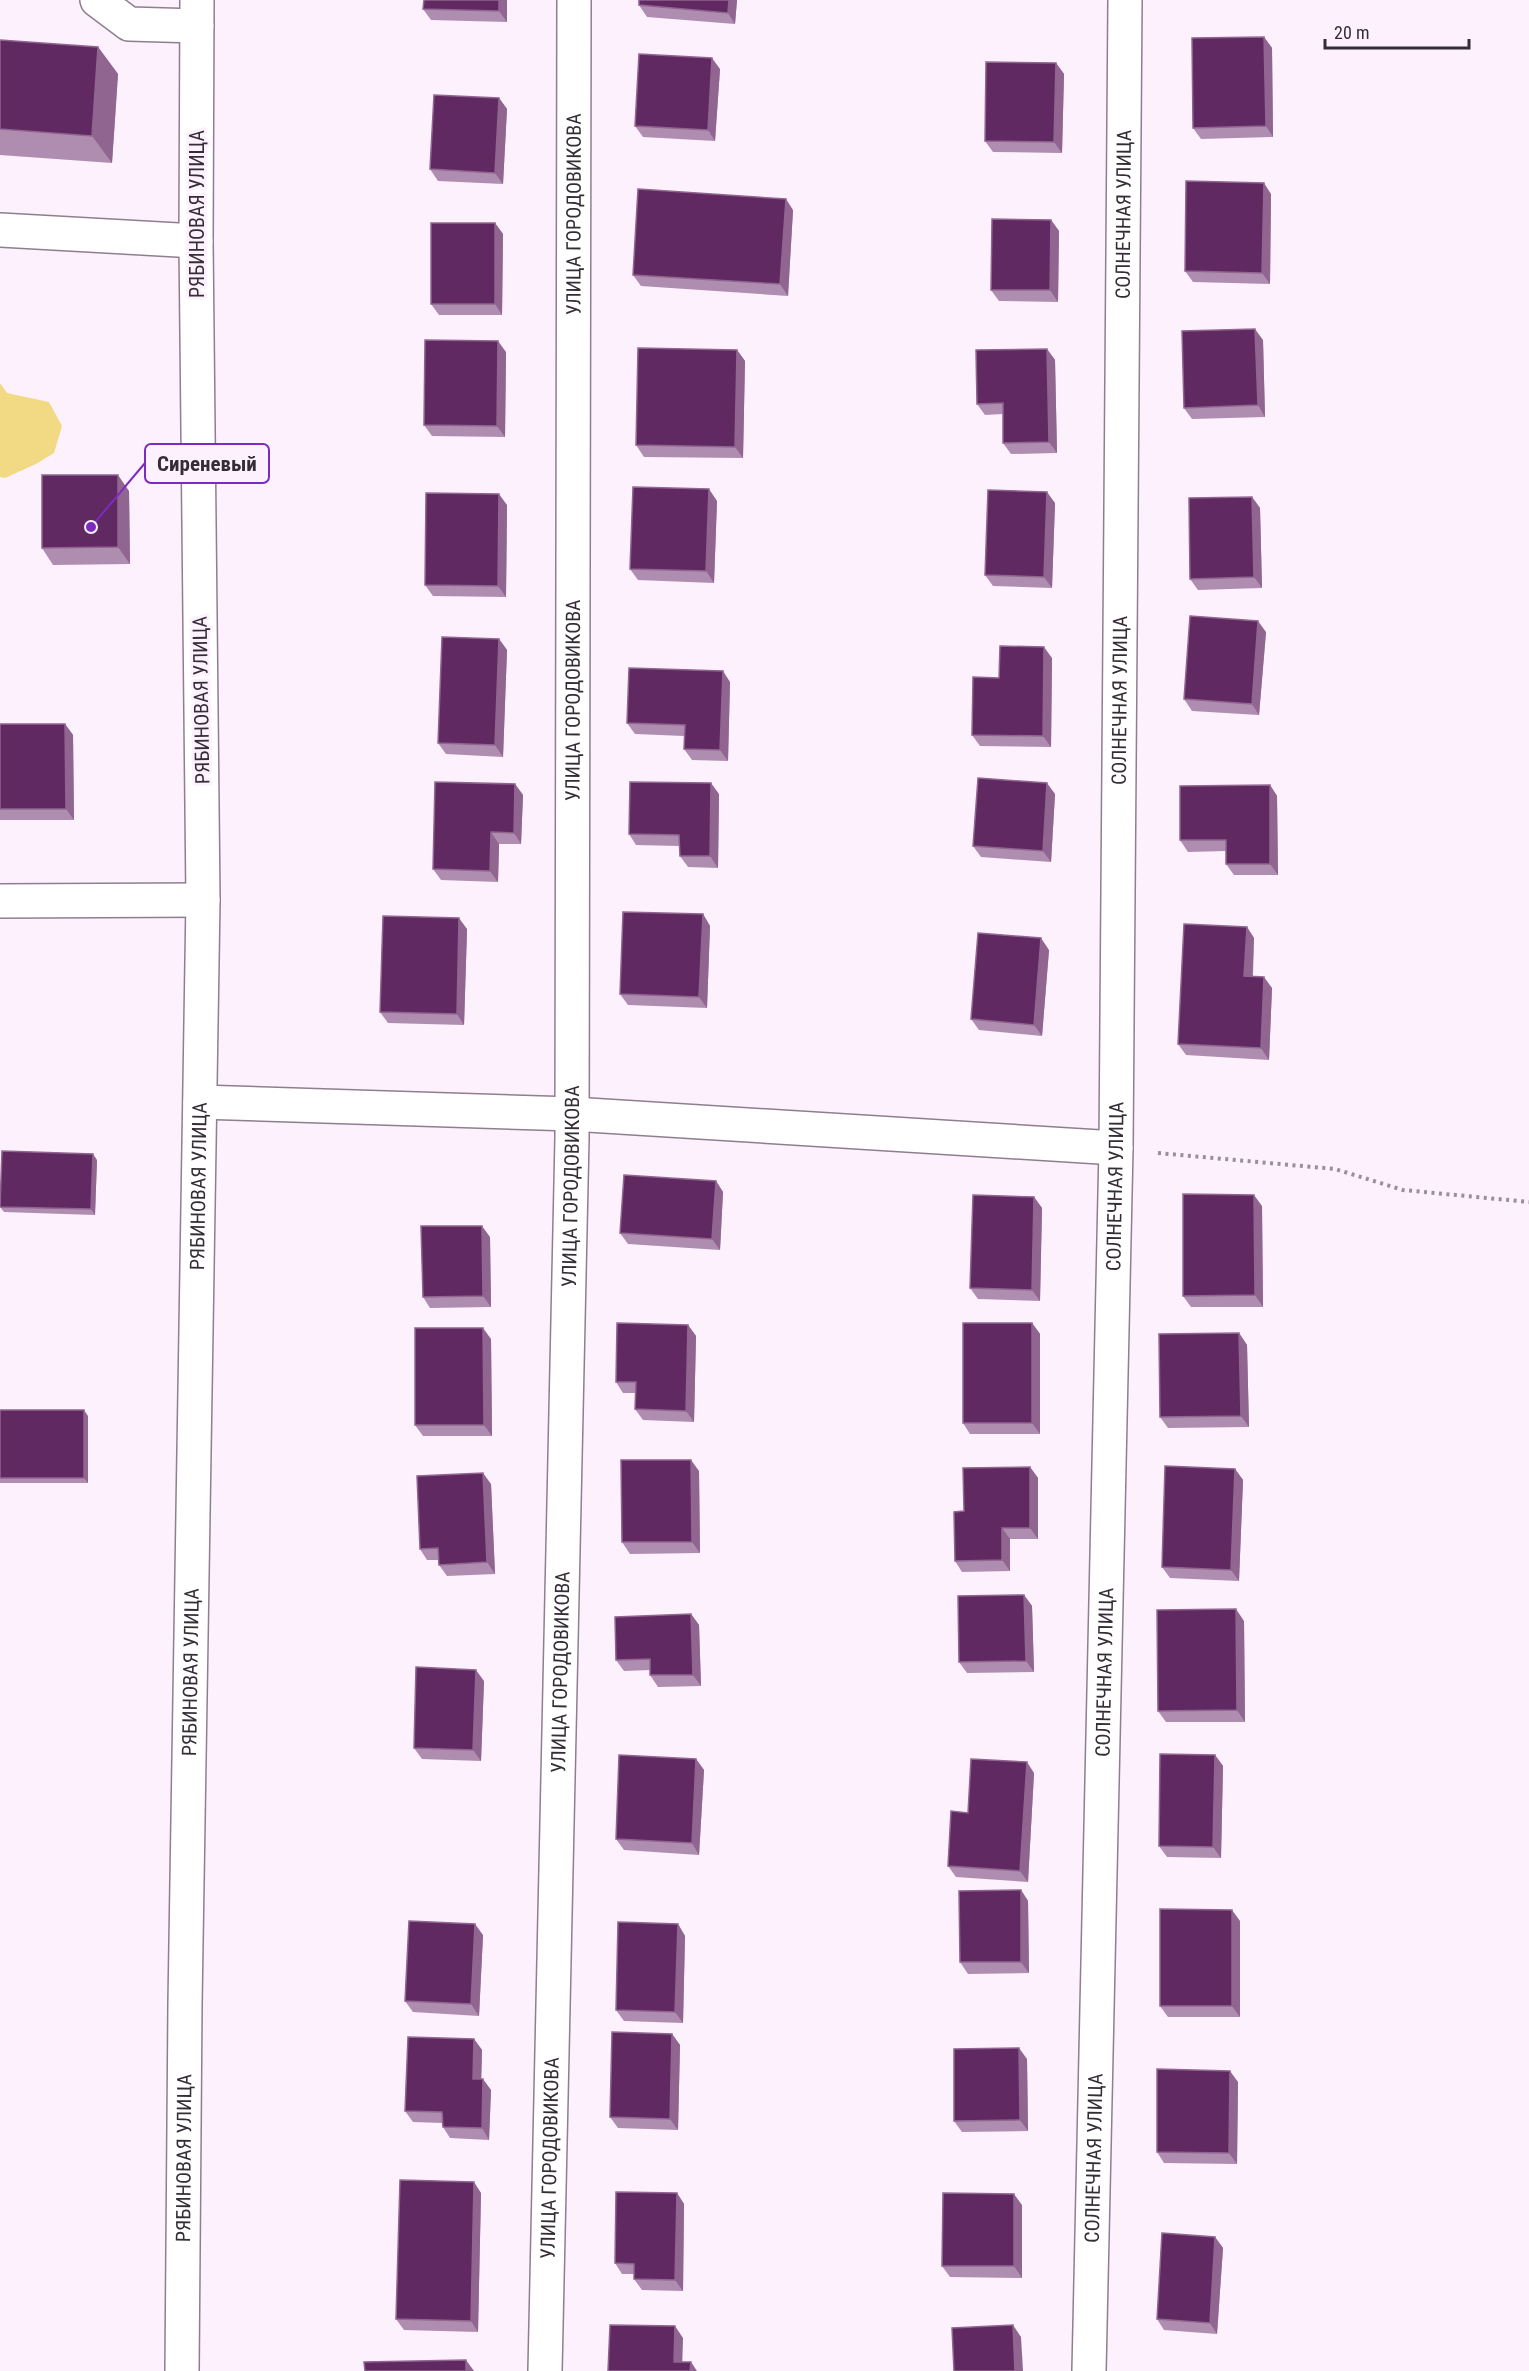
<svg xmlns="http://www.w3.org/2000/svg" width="1529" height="2371" viewBox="0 0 1529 2371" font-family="'Roboto Condensed',sans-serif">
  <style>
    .green { fill: #f2d983 }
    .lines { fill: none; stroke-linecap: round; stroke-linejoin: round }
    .minor-casing { stroke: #8f7e8f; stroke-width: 36 }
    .path { stroke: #998f99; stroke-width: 4; stroke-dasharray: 3 4.5; stroke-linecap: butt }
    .minor { stroke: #fff; stroke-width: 33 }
    .wall { fill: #af8db0 }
    .shaded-wall { fill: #906590 }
    .building { fill: #612962; stroke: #906590; stroke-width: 1.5 }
    .labels { text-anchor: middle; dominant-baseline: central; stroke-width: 6; stroke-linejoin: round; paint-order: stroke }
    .street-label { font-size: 20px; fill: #352d35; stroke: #fdf1fd }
    .leader { fill: none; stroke: #7b2cbf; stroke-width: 2 }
    .callout-dot { fill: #7b2cbf; stroke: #fdf1fd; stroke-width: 2 }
    .callout { fill: #fdf1fd; stroke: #7b2cbf; stroke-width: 2 }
    .callout-label { font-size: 21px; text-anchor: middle; font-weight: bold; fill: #352d35 }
  </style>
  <rect width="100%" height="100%" fill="#fdf1fd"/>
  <polygon class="green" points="0,383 7,393 49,402 62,426 54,453 36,464 5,478 0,477"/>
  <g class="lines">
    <g class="minor-casing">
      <g id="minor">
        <polyline points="97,0 129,24 197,26"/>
        <polyline points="0,230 196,241"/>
        <polyline points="0,901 203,900"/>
        <polyline points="200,1102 572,1114 1116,1148"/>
        <path id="s1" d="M182,2371L185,2004L203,900L196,241L197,0"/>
        <path id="s2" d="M545,2371L572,1138L574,0"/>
        <path id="s3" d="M1089,2371L1116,1148L1125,0"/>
      </g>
    </g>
    <polyline class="path" points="1158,1153 1335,1169 1403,1190 1529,1202"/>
    <use href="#minor" class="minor"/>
  </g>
  <g class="wall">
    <polygon points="507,0 507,22 431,20 423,9"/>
    <polygon points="639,0 737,0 735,24 647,17 639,5"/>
    <polygon points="1264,37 1272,48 1273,137 1201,139 1193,128"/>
    <polygon points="0,40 98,47 118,74 112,163 0,155"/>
    <polygon points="1056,63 1064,74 1062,153 993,152 985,141"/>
    <polygon points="720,69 715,141 643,137 635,126"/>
    <polygon points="499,98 507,109 503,184 438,181 430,169"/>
    <polygon points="1271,194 1270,284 1193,282 1185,271"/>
    <polygon points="793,210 788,296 641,286 633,275"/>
    <polygon points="1051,220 1059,231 1058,302 999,301 991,290"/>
    <polygon points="495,223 503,234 502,315 439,315 431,304"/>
    <polygon points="1263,340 1265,417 1192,419 1184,408"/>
    <polygon points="1047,349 1055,360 1057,453 1011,454 1003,443 1003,414 985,415 977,404"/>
    <polygon points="737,350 745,361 743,458 644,457 636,445"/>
    <polygon points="506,352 505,437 432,436 424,425"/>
    <polygon points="129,491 130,564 53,565 42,548"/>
    <polygon points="1252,497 1260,508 1262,588 1198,590 1190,579"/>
    <polygon points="717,501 714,583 638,580 630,569"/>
    <polygon points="1055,503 1052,588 993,586 985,575"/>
    <polygon points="507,505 506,597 433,596 425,585"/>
    <polygon points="1266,632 1259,715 1192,711 1184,699"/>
    <polygon points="499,639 507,650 503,757 446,754 438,743"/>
    <polygon points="1052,658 1051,747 980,746 972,735 999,678"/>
    <polygon points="730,682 728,761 692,760 684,749 684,736 635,734 627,723"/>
    <polygon points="0,724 65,724 73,735 74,820 0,820"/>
    <polygon points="515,784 523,795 521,844 499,844 498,882 441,880 433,869"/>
    <polygon points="1270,785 1277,796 1278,875 1234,875 1226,864 1226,851 1188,852 1180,840"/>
    <polygon points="719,794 718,868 688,867 680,856 680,846 636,845 629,834"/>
    <polygon points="1055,794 1051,862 981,857 973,846"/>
    <polygon points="703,914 710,926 707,1008 628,1005 620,994"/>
    <polygon points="1247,927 1254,938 1253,976 1272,988 1269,1060 1186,1055 1178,1044"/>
    <polygon points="467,929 464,1025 388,1023 380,1012"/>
    <polygon points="1049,950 1042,1036 979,1030 971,1019"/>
    <polygon points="97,1160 95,1215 4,1212 0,1207"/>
    <polygon points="716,1181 723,1192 720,1250 628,1244 620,1233"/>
    <polygon points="1034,1197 1042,1208 1040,1301 978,1299 970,1288"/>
    <polygon points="1262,1206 1263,1307 1191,1307 1183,1296"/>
    <polygon points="490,1237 491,1307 430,1308 423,1297"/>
    <polygon points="1032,1323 1040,1334 1040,1434 970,1434 963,1423"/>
    <polygon points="688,1325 696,1336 694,1422 643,1420 635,1409 636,1393 623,1393 616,1382"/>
    <polygon points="1239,1333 1247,1345 1249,1427 1168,1428 1160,1417"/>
    <polygon points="491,1339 492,1436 423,1436 415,1425"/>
    <polygon points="0,1410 88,1416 88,1483 0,1483"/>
    <polygon points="1030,1467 1038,1478 1038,1539 1010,1539 1010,1571 962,1572 955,1561 964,1511"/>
    <polygon points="1235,1469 1243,1480 1239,1581 1170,1578 1162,1567"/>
    <polygon points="699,1471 700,1553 630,1554 622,1542"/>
    <polygon points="491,1484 495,1574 447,1576 439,1565 439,1560 427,1560 420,1549"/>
    <polygon points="1024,1595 1032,1606 1034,1672 967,1673 959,1662"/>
    <polygon points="691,1614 699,1625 701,1686 658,1687 650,1675 650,1670 624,1671 616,1660"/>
    <polygon points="1244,1621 1245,1722 1166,1722 1158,1711"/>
    <polygon points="484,1681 481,1761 422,1759 414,1748"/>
    <polygon points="1215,1755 1223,1766 1221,1858 1167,1857 1159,1846"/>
    <polygon points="696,1759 704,1770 699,1855 624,1850 616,1839"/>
    <polygon points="1034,1773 1028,1882 956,1877 948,1866 968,1813"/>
    <polygon points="1021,1890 1028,1901 1029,1973 968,1974 960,1962"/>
    <polygon points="1240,1921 1240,2017 1168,2017 1160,2006"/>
    <polygon points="678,1924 685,1936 683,2023 624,2021 616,2010"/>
    <polygon points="483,1935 479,2016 413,2012 405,2001"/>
    <polygon points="672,2034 680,2045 678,2130 618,2128 610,2117"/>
    <polygon points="474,2039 482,2050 481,2079 491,2090 489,2140 450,2138 443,2127 442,2123 413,2122 405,2111"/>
    <polygon points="1027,2059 1028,2131 962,2132 954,2121"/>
    <polygon points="1238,2082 1237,2164 1164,2163 1157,2152"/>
    <polygon points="481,2193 478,2332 404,2330 396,2319"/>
    <polygon points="677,2193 684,2204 683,2291 642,2290 634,2279 634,2274 622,2274 615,2263"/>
    <polygon points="1022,2205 1022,2278 950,2277 942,2266"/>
    <polygon points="1215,2237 1223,2248 1217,2334 1164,2330 1157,2319"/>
  </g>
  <g class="shaded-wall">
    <polygon points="499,0 507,0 507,22 499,11"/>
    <polygon points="729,0 737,0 735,24 728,13"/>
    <polygon points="1264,37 1272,48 1273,137 1266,126"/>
    <polygon points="98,47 118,74 112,163 92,136"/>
    <polygon points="712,58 720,69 715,141 708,130"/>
    <polygon points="1056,63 1064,74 1062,153 1054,142"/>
    <polygon points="499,98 507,109 503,184 495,173"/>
    <polygon points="1264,183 1271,194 1270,284 1262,273"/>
    <polygon points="786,199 793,210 788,296 780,284"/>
    <polygon points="1051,220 1059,231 1058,302 1050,290"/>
    <polygon points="495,223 503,234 502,315 495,304"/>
    <polygon points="1255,329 1263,340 1265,417 1258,405"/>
    <polygon points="498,341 506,352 505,437 497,426"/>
    <polygon points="1047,349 1055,360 1057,453 1049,442"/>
    <polygon points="737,350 745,361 743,458 735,447"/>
    <polygon points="118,475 129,491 130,564 118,547"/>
    <polygon points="709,489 717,501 714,583 706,571"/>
    <polygon points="1047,492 1055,503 1052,588 1044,577"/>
    <polygon points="499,494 507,505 506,597 498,586"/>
    <polygon points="1252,497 1260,508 1262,588 1254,577"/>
    <polygon points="1258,621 1266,632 1259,715 1252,704"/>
    <polygon points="499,639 507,650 503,757 495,745"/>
    <polygon points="1044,647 1052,658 1051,747 1043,736"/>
    <polygon points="723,671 730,682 728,761 720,750"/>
    <polygon points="65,724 73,735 74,820 66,809"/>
    <polygon points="711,783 719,794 718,868 710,856"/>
    <polygon points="1047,783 1055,794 1051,862 1043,851"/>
    <polygon points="515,784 523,795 521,844 514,833"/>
    <polygon points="1270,785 1277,796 1278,875 1270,864"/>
    <polygon points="491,832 499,844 498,882 490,871"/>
    <polygon points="703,914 710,926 707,1008 699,997"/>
    <polygon points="459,918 467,929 464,1025 457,1014"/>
    <polygon points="1247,927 1254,938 1252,987 1244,976"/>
    <polygon points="1041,938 1049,950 1042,1036 1034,1025"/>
    <polygon points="1264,977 1272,988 1269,1060 1261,1048"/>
    <polygon points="93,1154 97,1160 95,1215 91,1209"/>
    <polygon points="716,1181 723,1192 720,1250 712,1239"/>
    <polygon points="1254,1195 1262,1206 1263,1307 1255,1295"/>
    <polygon points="1034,1197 1042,1208 1040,1301 1032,1290"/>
    <polygon points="482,1226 490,1237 491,1307 483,1296"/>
    <polygon points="1032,1323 1040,1334 1040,1434 1032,1423"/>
    <polygon points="688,1325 696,1336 694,1422 686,1411"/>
    <polygon points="483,1328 491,1339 492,1436 484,1425"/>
    <polygon points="1239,1333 1247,1345 1249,1427 1241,1416"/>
    <polygon points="84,1410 88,1416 88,1483 84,1478"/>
    <polygon points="691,1460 699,1471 700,1553 692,1542"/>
    <polygon points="1030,1467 1038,1478 1038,1539 1030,1528"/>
    <polygon points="1235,1469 1243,1480 1239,1581 1231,1570"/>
    <polygon points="483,1473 491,1484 495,1574 487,1562"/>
    <polygon points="1002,1528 1010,1539 1010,1571 1002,1560"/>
    <polygon points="1024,1595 1032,1606 1034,1672 1026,1661"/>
    <polygon points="1236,1609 1244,1621 1245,1722 1237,1710"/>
    <polygon points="691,1614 699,1625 701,1686 693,1675"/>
    <polygon points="476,1670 484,1681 481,1761 473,1750"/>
    <polygon points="1215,1755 1223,1766 1221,1858 1213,1847"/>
    <polygon points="696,1759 704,1770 699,1855 692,1843"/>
    <polygon points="1027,1762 1034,1773 1028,1882 1020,1871"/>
    <polygon points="1021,1890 1028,1901 1029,1973 1021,1962"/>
    <polygon points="1232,1910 1240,1921 1240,2017 1232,2006"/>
    <polygon points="475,1924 483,1935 479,2016 471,2004"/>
    <polygon points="678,1924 685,1936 683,2023 675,2012"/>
    <polygon points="672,2034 680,2045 678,2130 670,2119"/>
    <polygon points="474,2039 482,2050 481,2090 473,2079"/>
    <polygon points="1019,2048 1027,2059 1028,2131 1020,2120"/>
    <polygon points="1230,2071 1238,2082 1237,2164 1229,2153"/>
    <polygon points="483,2079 491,2090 489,2140 482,2128"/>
    <polygon points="474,2182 481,2193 478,2332 471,2321"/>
    <polygon points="677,2193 684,2204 683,2291 675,2280"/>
    <polygon points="1014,2194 1022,2205 1022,2278 1014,2266"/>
    <polygon points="1215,2237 1223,2248 1217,2334 1210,2323"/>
    <polygon points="1013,2325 1021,2337 1023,2371 1015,2371"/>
    <polygon points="675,2326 683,2338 682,2371 674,2362"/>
    <polygon points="466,2360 474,2371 466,2371"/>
    <polygon points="691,2362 697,2371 690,2371"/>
  </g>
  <g class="building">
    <polygon points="424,0 499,0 499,11 423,9"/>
    <polygon points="639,0 729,0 728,13 639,5"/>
    <polygon points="1264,37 1266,126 1193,128 1192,38"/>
    <polygon points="0,40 98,47 92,136 0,129"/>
    <polygon points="639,54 712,58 708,130 635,126"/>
    <polygon points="986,62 1056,63 1054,142 985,141"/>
    <polygon points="434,95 499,98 495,173 430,169"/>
    <polygon points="1186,181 1264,183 1262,273 1185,271"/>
    <polygon points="638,189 786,199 780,284 633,275"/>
    <polygon points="992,219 1051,220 1050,290 991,290"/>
    <rect x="431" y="223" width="64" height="81"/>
    <polygon points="1255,329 1258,405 1184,408 1182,331"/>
    <polygon points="425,340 498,341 497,426 424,425"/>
    <polygon points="638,348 737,350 735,447 636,445"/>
    <polygon points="1047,349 1049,442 1003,443 1003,403 977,404 976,350"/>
    <polygon points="42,475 118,475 118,547 42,548"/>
    <polygon points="633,487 709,489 706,571 630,569"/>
    <polygon points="988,490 1047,492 1044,577 985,575"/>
    <polygon points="426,493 499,494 498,586 425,585"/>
    <polygon points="1252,497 1254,577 1190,579 1189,498"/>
    <polygon points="1190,616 1258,621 1252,704 1184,699"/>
    <polygon points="442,637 499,639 495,745 438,743"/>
    <polygon points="1000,646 1044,647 1043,736 972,735 973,677 999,678"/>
    <polygon points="629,668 723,671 720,750 684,749 685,725 627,723"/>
    <polygon points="0,724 65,724 66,809 0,809"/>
    <polygon points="978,778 1047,783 1043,851 973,846"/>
    <polygon points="435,782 515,784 514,833 491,832 490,871 433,869"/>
    <polygon points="630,782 711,783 710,856 680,856 679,835 629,834"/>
    <polygon points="1270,785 1270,864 1226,864 1226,840 1180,840 1180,786"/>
    <polygon points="623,912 703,914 699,997 620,994"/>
    <polygon points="383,916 459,918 457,1014 380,1012"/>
    <polygon points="1184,924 1247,927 1244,976 1264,977 1261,1048 1178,1044"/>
    <polygon points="978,933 1041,938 1034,1025 971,1019"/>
    <polygon points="2,1151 93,1154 91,1209 0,1207"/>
    <polygon points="624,1175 716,1181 712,1239 620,1233"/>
    <polygon points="1183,1194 1254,1195 1255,1295 1183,1296"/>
    <polygon points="973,1195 1034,1197 1032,1290 970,1288"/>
    <polygon points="421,1226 482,1226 483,1296 423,1297"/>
    <polygon points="617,1323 688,1325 686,1411 635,1409 636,1382 616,1382"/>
    <rect x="963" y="1323" width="69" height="100"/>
    <polygon points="415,1328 483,1328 484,1425 415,1425"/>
    <polygon points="1239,1333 1241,1416 1160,1417 1159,1334"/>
    <rect x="0" y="1410" width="84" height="68"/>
    <polygon points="621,1460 691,1460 692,1542 622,1542"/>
    <polygon points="1165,1466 1235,1469 1231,1570 1162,1567"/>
    <polygon points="1030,1467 1030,1528 1002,1528 1002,1560 955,1561 954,1512 964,1511 963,1468"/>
    <polygon points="483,1473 487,1562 439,1565 438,1548 420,1549 417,1476"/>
    <polygon points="1024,1595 1026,1661 959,1662 958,1596"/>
    <polygon points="1236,1609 1237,1710 1158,1711 1157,1610"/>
    <polygon points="691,1614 693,1675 650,1675 650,1659 616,1660 615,1617"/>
    <polygon points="416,1667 476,1670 473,1750 414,1748"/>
    <polygon points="1160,1754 1215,1755 1213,1847 1159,1846"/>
    <polygon points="619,1755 696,1759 692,1843 616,1839"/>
    <polygon points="971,1759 1027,1762 1020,1871 948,1866 951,1811 968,1813"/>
    <polygon points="1021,1890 1021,1962 960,1962 959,1891"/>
    <polygon points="1160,1909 1232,1910 1232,2006 1160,2006"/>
    <polygon points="409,1921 475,1924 471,2004 405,2001"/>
    <polygon points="618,1922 678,1924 675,2012 616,2010"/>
    <polygon points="612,2032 672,2034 670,2119 610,2117"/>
    <polygon points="408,2037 474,2039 473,2079 483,2079 482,2128 443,2127 442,2112 405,2111"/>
    <polygon points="1019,2048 1020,2120 954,2121 954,2049"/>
    <polygon points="1157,2069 1230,2071 1229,2153 1157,2152"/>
    <polygon points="400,2180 474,2182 471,2321 396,2319"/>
    <polygon points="616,2192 677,2193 675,2280 634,2279 634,2264 615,2263"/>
    <polygon points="943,2193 1014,2194 1014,2266 942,2266"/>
    <polygon points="1162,2233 1215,2237 1210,2323 1157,2319"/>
    <polygon points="610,2325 675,2326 674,2362 691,2362 690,2371 608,2371"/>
    <polygon points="1013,2325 1015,2371 954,2371 952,2328"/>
    <polygon points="466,2360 466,2371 365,2371 364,2362"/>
  </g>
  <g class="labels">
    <g class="street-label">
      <text transform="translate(197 214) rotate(-90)">РЯБИНОВАЯ УЛИЦА</text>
      <text stroke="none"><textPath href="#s2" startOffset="2157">УЛИЦА ГОРОДОВИКОВА</textPath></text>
      <text stroke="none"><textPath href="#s3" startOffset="2157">СОЛНЕЧНАЯ УЛИЦА</textPath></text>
      <text transform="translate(201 700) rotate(-91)">РЯБИНОВАЯ УЛИЦА</text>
      <text stroke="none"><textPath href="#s2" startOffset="1671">УЛИЦА ГОРОДОВИКОВА</textPath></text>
      <text stroke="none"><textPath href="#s3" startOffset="1671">СОЛНЕЧНАЯ УЛИЦА</textPath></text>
      <text stroke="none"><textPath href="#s1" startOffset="1185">РЯБИНОВАЯ УЛИЦА</textPath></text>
      <text stroke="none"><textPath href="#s2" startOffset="1185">УЛИЦА ГОРОДОВИКОВА</textPath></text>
      <text stroke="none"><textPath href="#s3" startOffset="1185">СОЛНЕЧНАЯ УЛИЦА</textPath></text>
      <text stroke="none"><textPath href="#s1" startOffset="699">РЯБИНОВАЯ УЛИЦА</textPath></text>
      <text stroke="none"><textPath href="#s2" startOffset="699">УЛИЦА ГОРОДОВИКОВА</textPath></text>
      <text stroke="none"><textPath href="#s3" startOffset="699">СОЛНЕЧНАЯ УЛИЦА</textPath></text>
      <text stroke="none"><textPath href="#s1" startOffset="213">РЯБИНОВАЯ УЛИЦА</textPath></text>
      <text stroke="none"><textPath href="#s2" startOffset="213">УЛИЦА ГОРОДОВИКОВА</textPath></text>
      <text stroke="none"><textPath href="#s3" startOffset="213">СОЛНЕЧНАЯ УЛИЦА</textPath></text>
    </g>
  </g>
  <path class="leader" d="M91 527L145 463"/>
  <circle class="callout-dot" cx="91" cy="527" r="6"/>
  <rect class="callout" x="145" y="444" width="124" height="39" rx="6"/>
  <g class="callout-label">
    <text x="207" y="471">Сиреневый</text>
  </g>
  <path d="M1325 39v9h144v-9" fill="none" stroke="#352d35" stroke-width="3"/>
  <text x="1334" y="39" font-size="18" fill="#352d35" stroke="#fdf1fd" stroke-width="4.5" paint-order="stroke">20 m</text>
</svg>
